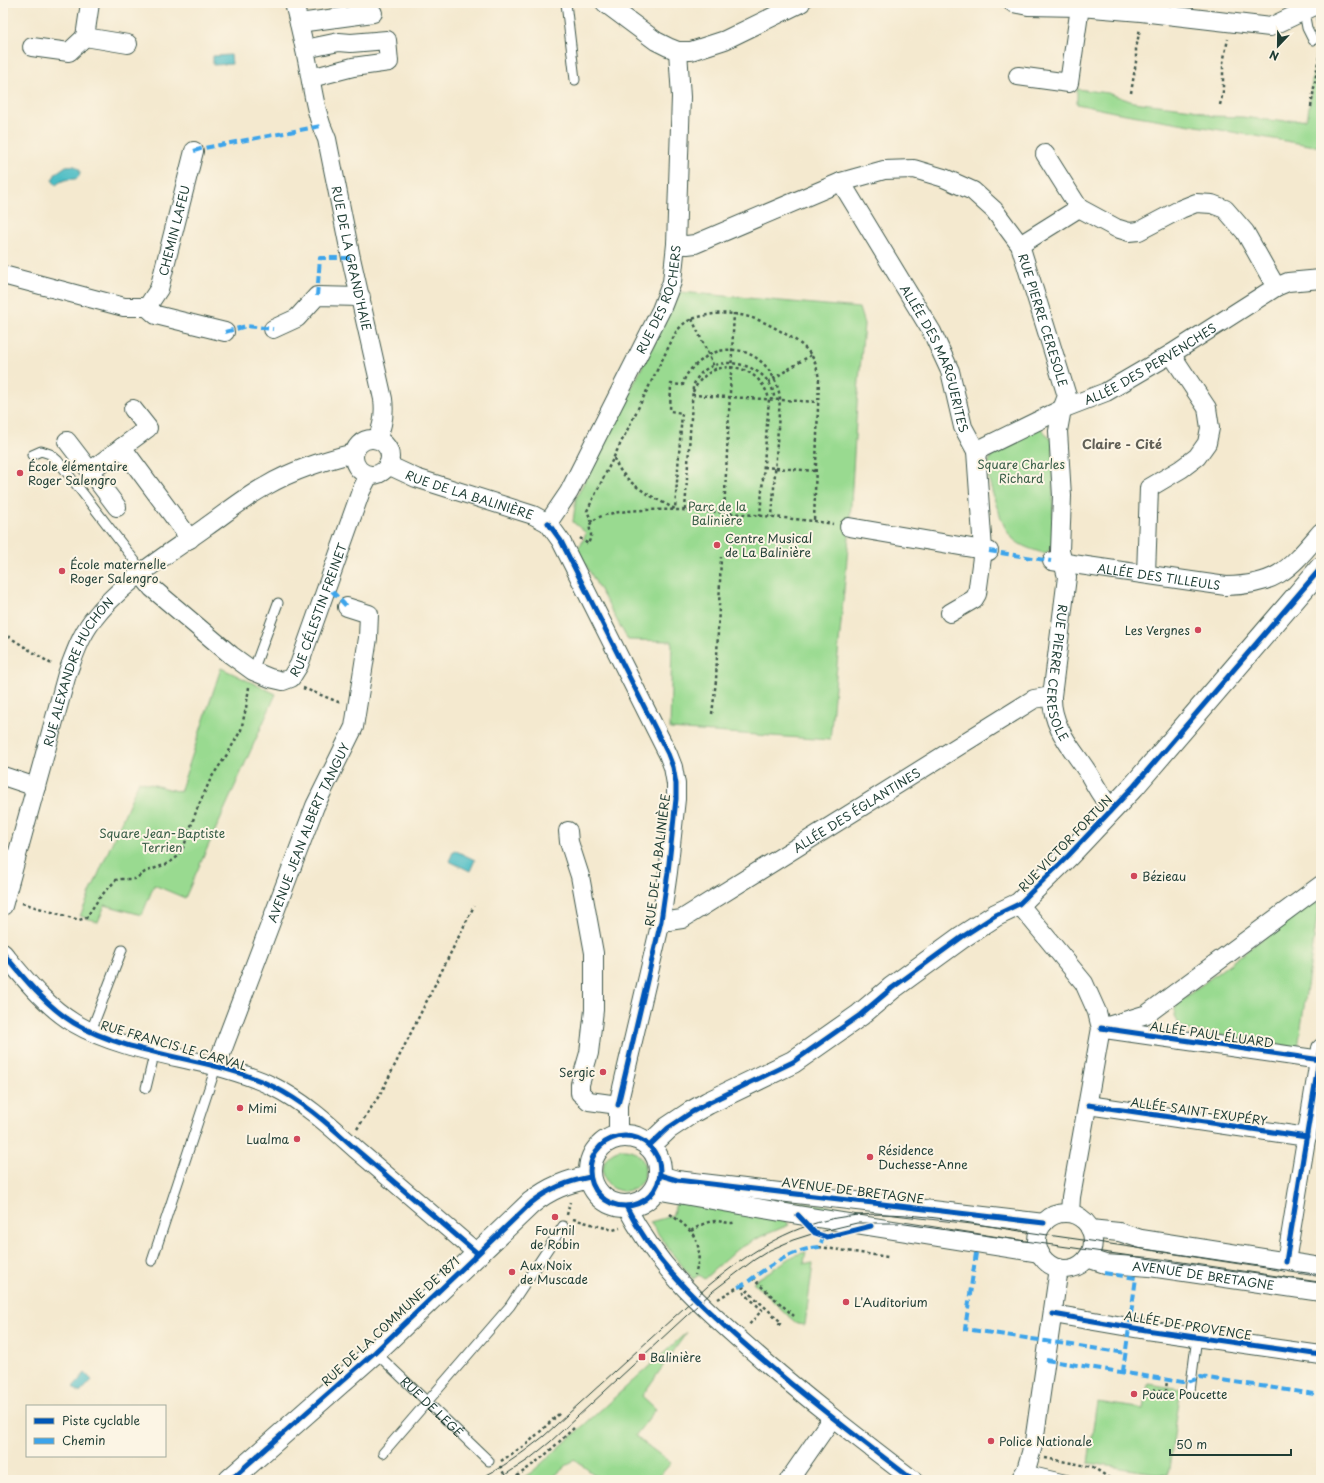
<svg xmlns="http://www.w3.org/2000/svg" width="1324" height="1483" font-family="'Playpen Sans',sans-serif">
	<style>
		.green { fill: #99da90; stroke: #5c8c62 }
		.water { fill: #4ebdc5; stroke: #367d7c }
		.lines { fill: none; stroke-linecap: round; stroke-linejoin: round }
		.lane-casing { stroke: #3f574b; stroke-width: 11 }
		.street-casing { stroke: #3f574b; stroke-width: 20 }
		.secondary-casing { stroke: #3f574b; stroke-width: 24 }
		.path { stroke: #3f574b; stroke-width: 2.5; stroke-dasharray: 3 3; stroke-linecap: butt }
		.lane { stroke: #fff; stroke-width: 9 }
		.street { stroke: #fff; stroke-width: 18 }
		.secondary { stroke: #fff; stroke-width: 22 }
		.tram { stroke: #1f3d34; stroke-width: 1 }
		.quiet { stroke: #3da4eb; stroke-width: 4; stroke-dasharray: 8 4; stroke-linecap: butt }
		.cycleway-casing { stroke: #fcf5e5; stroke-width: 8 }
		.cycleway { stroke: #0057b8; stroke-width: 5 }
		.poi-dot { fill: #d1495b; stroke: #fcf5e5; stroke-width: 1.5 }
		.labels { text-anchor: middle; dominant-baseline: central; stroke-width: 4; stroke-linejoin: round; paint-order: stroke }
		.street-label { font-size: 12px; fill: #1f3d34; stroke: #fcf5e5 }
		.park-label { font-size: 12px; fill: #375c46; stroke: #fcf5e5 }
		.poi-label { font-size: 12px; fill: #1f3d34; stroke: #fcf5e5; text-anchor: start }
		.neighbourhood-label { font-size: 13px; font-weight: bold; fill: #616057; stroke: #fcf5e5 }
	</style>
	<rect width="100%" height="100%" fill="#fcf5e5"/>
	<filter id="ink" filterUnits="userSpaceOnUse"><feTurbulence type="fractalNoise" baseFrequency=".025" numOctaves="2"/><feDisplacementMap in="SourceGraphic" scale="8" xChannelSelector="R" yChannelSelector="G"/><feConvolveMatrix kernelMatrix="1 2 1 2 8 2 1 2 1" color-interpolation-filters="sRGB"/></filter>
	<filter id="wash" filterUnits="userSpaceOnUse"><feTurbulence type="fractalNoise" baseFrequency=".012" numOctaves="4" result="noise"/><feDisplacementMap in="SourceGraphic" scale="16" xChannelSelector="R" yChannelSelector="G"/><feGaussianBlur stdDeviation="0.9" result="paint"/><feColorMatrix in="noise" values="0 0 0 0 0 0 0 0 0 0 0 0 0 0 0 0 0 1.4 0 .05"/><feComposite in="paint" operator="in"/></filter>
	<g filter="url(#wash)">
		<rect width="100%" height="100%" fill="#f4e9cf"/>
		<path class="green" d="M1321,29V147L1114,112L1077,104V89L1108,93L1133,102L1193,109L1212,116L1242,117L1278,121L1306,119L1308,114L1312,80Z
			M680,292L859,308L864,324L857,404L849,537L830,740L670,729L672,641L628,640L577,549L581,545L586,533L573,522L576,498Z
			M1040,427L1053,442V534L1052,546L1046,554C1034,550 1021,547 1012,538C1002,528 991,490 988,475C987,468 989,460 992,454C999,442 1028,433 1040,427Z
			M221,668L276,694L185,898L154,885L142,915L105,905L98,922L80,916L139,781L180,792Z
			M1310,903L1319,904L1298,1048L1188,1030L1179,1025L1174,1017L1175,1009L1179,1002Z
			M603 1170a21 21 0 1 1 42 0a21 21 0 1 1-42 0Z
			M680,1185L869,1211L831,1215Z
			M678,1198L783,1216L789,1225L762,1236L735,1251L704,1279L699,1275L693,1279L670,1251L650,1222L672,1216Z
			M806,1252L804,1263L813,1264L805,1325L797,1324L753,1282L795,1255Z
			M687,1332L642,1396L656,1409L635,1436L671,1463L656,1480H601L574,1459L550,1480H519L532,1472Z
			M1148,1384L1181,1389L1168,1475L1088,1463L1097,1402L1144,1409Z"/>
		<path class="water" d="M231,55L232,64L213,65V56Z
			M66,166C72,165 77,165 80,171C80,182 72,178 65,180C62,181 58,183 56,185L52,180L56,173Z
			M454,850L475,860L470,871L449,861Z
			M85,1373L92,1380L80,1393L73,1387Z"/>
	</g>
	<g filter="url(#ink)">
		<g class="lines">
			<defs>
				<g id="lane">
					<path d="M566,3L575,80"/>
					<path d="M1304,12L1307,28L1313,40"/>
					<path d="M32,455L41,451L50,454L58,461L135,561L140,573"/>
					<path d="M253,671L278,603"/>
					<path d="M91,1031L122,950"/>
					<path d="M146,1088L155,1051"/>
					<path d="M152,1261L216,1067"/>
					<path id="s1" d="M375,1352L489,1461"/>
					<path d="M1190,1391L1197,1337"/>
					<path d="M383,1453L510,1306L563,1226"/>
					<path d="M1026,1470L1068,1480"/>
				</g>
				<g id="street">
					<path d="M90,3L85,37L128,44"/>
					<path id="s2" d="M294,3C300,27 306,51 310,76C314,98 317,118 327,139L351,258L383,399C385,414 383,426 377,439"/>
					<path d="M605,3L656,41L668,47L678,51H691L725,40L801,3"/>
					<path d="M1013,3L1028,6L1080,7L1141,12L1270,27L1321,3"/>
					<path d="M299,23L373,13"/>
					<path d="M32,47L69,52L85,37"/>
					<path d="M305,49L339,42L351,43L387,40L389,62L353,67L311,78"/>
					<path d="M1018,76L1069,83L1080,7"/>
					<path d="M1045,154L1079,208"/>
					<path id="s3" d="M841,182L932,332L950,371L963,427L976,451L983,550L977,594L974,599L950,613"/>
					<path id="s4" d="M676,244L687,245L695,244L841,182L884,170L914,169L944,178L973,191L994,210L1020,245L1067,396L1062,409L1058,431L1062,496L1060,551L1067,577L1052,696C1051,726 1071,747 1087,771C1095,784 1101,798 1113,810"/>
					<path d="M1020,245L1079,208L1116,228L1129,232L1139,231L1181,209L1196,203L1212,204L1225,209L1245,232L1276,287"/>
					<path d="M3,275L124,307H147L156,315L225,332"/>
					<path id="s5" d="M147,307L159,289L194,151"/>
					<path d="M273,329L297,318L317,296L361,297"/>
					<circle cx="372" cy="457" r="18"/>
					<path d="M67,441L90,471L148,428L133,409"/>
					<path d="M122,447L190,539"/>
					<path id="s6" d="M976,451L1062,409L1106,392L1171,354L1276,287L1288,282L1321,279"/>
					<path id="s7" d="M388,465L416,478L533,515L548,523L561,541L668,754L673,767L676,784V799L668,872L661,921L618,1105V1136"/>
					<path d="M90,471L117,507"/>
					<path id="s8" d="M548,523L569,492L661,310L672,282L676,244L681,97L678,51"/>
					<path d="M849,527L989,551"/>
					<path id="s9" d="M1052,561L1226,586C1278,585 1289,569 1321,532"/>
					<path id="s10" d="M140,573L152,588L231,655L253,671L270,678L283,681L291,678L299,665L361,491L369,475"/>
					<path d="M1146,574L1149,488L1181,469L1197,457L1207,443L1210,428L1207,408L1171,354"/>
					<path d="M3,776L36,787"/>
					<path d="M568,831L569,842L580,876L594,953V1010L589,1053L580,1084V1093L589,1101L618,1105"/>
					<path d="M1019,904L1084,983L1097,1012L1101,1028L1071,1197L1070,1213"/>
					<path id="s11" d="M3,906L67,674C74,656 80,637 92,621C122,581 166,556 206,527C225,514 245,497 266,486C293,470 323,461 354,453"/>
					<path id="s12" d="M661,921H669L682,919L1034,699L1052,696"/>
					<path d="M3,953C24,978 46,1006 74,1023C134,1058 212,1056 274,1087C306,1103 332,1128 358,1151C398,1185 437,1219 477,1253"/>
					<path d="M1101,1028L1147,1014L1321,885"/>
					<path d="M1105,1029L1321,1060"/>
					<path id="s13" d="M216,1067L315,806L354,727L368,638L369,614L347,607"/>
					<path d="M1088,1105L1307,1137"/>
					<path d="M660,1175L677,1180L1044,1223"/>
					<path d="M655,1190L798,1215L1040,1253"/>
					<path d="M626,1206C656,1265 699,1304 748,1347C801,1394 857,1437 913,1480"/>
					<circle cx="1065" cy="1241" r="28"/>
					<path d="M1090,1229L1119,1232L1141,1239L1321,1267"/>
					<path id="s14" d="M1087,1258L1105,1264L1150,1267L1321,1292"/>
					<path d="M1286,1262L1321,1048"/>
					<path d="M1053,1314L1146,1330L1321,1355"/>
					<path d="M789,1480L832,1418"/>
					<path d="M1020,1480L1026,1470L1034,1442L1059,1268"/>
				</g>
				<path id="secondary" d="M590 1171a35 35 0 1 1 70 0a35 35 0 1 1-70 0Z
					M649,1146L668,1128L692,1112L708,1103L793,1062L860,1015L892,988L962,937L996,915L1019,904L1068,856L1134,786L1321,568
					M230,1480L375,1352L531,1203C550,1188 566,1182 590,1177"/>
			</defs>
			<use href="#lane" class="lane-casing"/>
			<use href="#street" class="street-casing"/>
			<use href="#secondary" class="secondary-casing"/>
			<path class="path" d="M1131,93L1136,62V49L1140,28
				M1220,105L1223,92V63L1228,39
				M1311,107L1320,50
				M692,319L715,369
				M768,382L811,355
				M693,392C709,355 759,361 769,399L760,516
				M692,395L818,402
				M614,458C623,484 653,497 675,509L682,413L670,411L671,384L683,385C684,376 691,368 698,363C702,360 706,356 711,354C744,339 776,365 780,398L772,517
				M764,467L815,471
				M685,510L693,387C706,345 776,364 774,400
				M724,513L734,313
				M592,522L587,511L677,330C680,328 683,324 686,322C691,319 698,317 703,316C732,309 758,317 782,332C793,338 804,345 811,355C816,362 817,370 819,378L814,521
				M580,538L588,544C589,541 591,538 591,535C591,531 588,527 591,523C612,496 777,518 814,521L833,524
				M3,633L53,665
				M303,688L341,703
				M712,714L716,681L721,557
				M22,903L79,920L86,918L100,897L116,880L120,879H135L145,872L169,863L177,857L184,846L197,809L211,778L228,753L241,730L246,708L249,687
				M357,1129L381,1093L474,906
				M670,1214C695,1232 705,1243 695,1275
				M567,1215L570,1202
				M573,1219L613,1230L620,1228
				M691,1231C699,1226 707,1221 716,1221C724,1221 729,1225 736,1222
				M819,1247L888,1257
				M752,1278L794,1316
				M742,1286L744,1293L762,1310L748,1326
				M742,1286L781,1322L778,1326
				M718,1299L738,1287
				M1151,1393V1389L1166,1391L1167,1379
				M1045,1458L1093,1467L1112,1480
				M501,1461L528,1443L561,1412
				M500,1466L505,1476L511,1480
				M512,1480L544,1456L575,1427"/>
			<use href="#lane" class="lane"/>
			<use href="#street" class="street"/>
			<use href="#secondary" class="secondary"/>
			<path class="tram" d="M477,1480C502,1468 523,1453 544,1436L708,1286C747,1254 786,1228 836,1218C897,1207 960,1222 1020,1231C1121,1245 1221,1261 1321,1275
				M497,1480L528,1460L550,1442L713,1291L754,1260L770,1250L793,1240L815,1233L857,1223H898L1321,1283"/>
			<path class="quiet" d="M1316,20L1321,21
				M194,151L204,148L321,126
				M317,296L320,258H351
				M225,332L246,326L273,329
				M989,551L1051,561
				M332,591L347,607
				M976,1253L965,1329L1126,1353
				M1104,1273L1136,1278L1123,1371
				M738,1287C745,1285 751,1279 757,1275C775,1262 796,1249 819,1247L824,1236
				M1046,1360L1182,1382L1191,1381L1201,1377L1321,1395"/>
			<defs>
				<path id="cycleway" d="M548,523L561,541L668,754L673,767L676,784V799L668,872L661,921L618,1105
					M3,953C24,978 46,1006 74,1023C134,1058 212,1056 274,1087C306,1103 332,1128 358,1151C398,1185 437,1219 477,1253
					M1101,1028L1321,1060
					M1088,1105L1307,1137
					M590 1171a35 35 0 1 1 70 0a35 35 0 1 1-70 0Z
					M649,1146L668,1128L692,1112L708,1103L793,1062L860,1015L892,988L962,937L996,915L1019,904L1068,856L1134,786L1321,568
					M660,1175L677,1180L1044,1223
					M626,1206C656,1265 699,1304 748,1347C801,1394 857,1437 913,1480
					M798,1215L815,1233L827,1237L871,1226
					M1286,1262L1321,1048
					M1053,1314L1146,1330L1321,1355
					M230,1480L375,1352L531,1203C550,1188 566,1182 590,1177"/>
			</defs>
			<use href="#cycleway" class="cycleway-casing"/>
			<use href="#cycleway" class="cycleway"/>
		</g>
	</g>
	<g class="poi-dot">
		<circle cx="20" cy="473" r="4"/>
		<circle cx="717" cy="545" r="4"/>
		<circle cx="62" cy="571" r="4"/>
		<circle cx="1198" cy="630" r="4"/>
		<circle cx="1134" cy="876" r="4"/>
		<circle cx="603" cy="1072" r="4"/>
		<circle cx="240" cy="1108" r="4"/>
		<circle cx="297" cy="1139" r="4"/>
		<circle cx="870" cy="1157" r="4"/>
		<circle cx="555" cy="1217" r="4"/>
		<circle cx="512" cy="1272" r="4"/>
		<circle cx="846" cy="1302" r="4"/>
		<rect x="638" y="1353" width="8" height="8" rx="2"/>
		<circle cx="1134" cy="1394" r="4"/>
		<circle cx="991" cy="1441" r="4"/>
	</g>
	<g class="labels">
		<g class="street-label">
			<text stroke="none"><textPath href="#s5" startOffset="82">CHEMIN LAFEU</textPath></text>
			<text stroke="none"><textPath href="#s2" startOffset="262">RUE DE LA GRAND'HAIE</textPath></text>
			<text stroke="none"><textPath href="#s8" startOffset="251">RUE DES ROCHERS</textPath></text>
			<text stroke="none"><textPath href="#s4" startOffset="466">RUE PIERRE CERESOLE</textPath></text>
			<text stroke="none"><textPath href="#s3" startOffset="201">ALLÉE DES MARGUERITES</textPath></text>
			<text stroke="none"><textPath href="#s6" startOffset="195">ALLÉE DES PERVENCHES</textPath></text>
			<text stroke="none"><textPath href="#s7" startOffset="87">RUE DE LA BALINIÈRE</textPath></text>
			<text stroke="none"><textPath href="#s9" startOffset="108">ALLÉE DES TILLEULS</textPath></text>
			<text stroke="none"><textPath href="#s10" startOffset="264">RUE CÉLESTIN FREINET</textPath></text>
			<text stroke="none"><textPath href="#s4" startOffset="826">RUE PIERRE CERESOLE</textPath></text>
			<text stroke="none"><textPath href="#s11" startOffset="247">RUE ALEXANDRE HUCHON</textPath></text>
			<text stroke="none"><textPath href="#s12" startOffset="227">ALLÉE DES ÉGLANTINES</textPath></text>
			<text stroke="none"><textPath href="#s13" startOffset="252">AVENUE JEAN ALBERT TANGUY</textPath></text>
			<text transform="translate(1065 843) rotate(-46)">RUE VICTOR FORTUN</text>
			<text transform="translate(657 860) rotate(-83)">RUE DE LA BALINIÈRE</text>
			<text transform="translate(1212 1034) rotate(8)">ALLÉE PAUL ÉLUARD</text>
			<text transform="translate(174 1045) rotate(16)">RUE FRANCIS LE CARVAL</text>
			<text transform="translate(1199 1111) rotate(8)">ALLÉE SAINT-EXUPÉRY</text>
			<text transform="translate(853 1190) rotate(7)">AVENUE DE BRETAGNE</text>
			<text stroke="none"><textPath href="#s14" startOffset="118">AVENUE DE BRETAGNE</textPath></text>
			<text transform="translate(390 1321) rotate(-43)">RUE DE LA COMMUNE DE 1871</text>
			<text transform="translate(1188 1325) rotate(9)">ALLÉE DE PROVENCE</text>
			<text stroke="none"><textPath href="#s1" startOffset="79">RUE DE LEGÉ</textPath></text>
		</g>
		<g class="park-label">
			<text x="1021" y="464">Square Charles<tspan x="1021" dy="14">Richard</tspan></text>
			<text x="717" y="506">Parc de la<tspan x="717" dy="14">Balinière</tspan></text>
			<text x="162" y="833">Square Jean-Baptiste<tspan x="162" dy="14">Terrien</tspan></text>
		</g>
		<g class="poi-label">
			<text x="28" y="466">École élémentaire<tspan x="28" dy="14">Roger Salengro</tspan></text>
			<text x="725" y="538">Centre Musical<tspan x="725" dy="14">de La Balinière</tspan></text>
			<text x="70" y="564">École maternelle<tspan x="70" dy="14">Roger Salengro</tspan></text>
			<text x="1190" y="630" text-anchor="end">Les Vergnes</text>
			<text x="1142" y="876">Bézieau</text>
			<text x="595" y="1072" text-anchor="end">Sergic</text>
			<text x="248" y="1108">Mimi</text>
			<text x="289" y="1139" text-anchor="end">Lualma</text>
			<text x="878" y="1150">Résidence<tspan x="878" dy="14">Duchesse-Anne</tspan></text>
			<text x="555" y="1230" text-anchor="middle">Fournil<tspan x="555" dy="14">de Robin</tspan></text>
			<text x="520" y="1265">Aux Noix<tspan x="520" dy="14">de Muscade</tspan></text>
			<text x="854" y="1302">L'Auditorium</text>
			<text x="650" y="1357">Balinière</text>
			<text x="1142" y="1394">Pouce Poucette</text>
			<text x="999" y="1441">Police Nationale</text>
		</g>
		<g class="neighbourhood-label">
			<text x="1122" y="443">Claire - Cité</text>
		</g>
	</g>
	<rect width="1324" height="1483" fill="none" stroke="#fcf5e5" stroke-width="16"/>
	<rect x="26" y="1405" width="140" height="52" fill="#fcf5e5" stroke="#a4ab9e"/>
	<rect x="34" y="1418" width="20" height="6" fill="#0057b8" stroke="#a4ab9e"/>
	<text x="62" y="1425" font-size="12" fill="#1f3d34">Piste cyclable</text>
	<rect x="34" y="1438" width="20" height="6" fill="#3da4eb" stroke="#a4ab9e"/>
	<text x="62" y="1445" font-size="12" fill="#1f3d34">Chemin</text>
	<g transform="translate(1278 46) rotate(202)" stroke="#fcf5e5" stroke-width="3" paint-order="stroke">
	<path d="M0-3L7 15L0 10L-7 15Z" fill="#1f3d34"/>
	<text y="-6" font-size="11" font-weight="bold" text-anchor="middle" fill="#1f3d34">N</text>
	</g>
	<path d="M1170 1449v6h121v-6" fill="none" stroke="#1f3d34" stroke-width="2"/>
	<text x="1176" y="1449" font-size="12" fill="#1f3d34" stroke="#fcf5e5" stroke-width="3" paint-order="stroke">50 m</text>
</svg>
